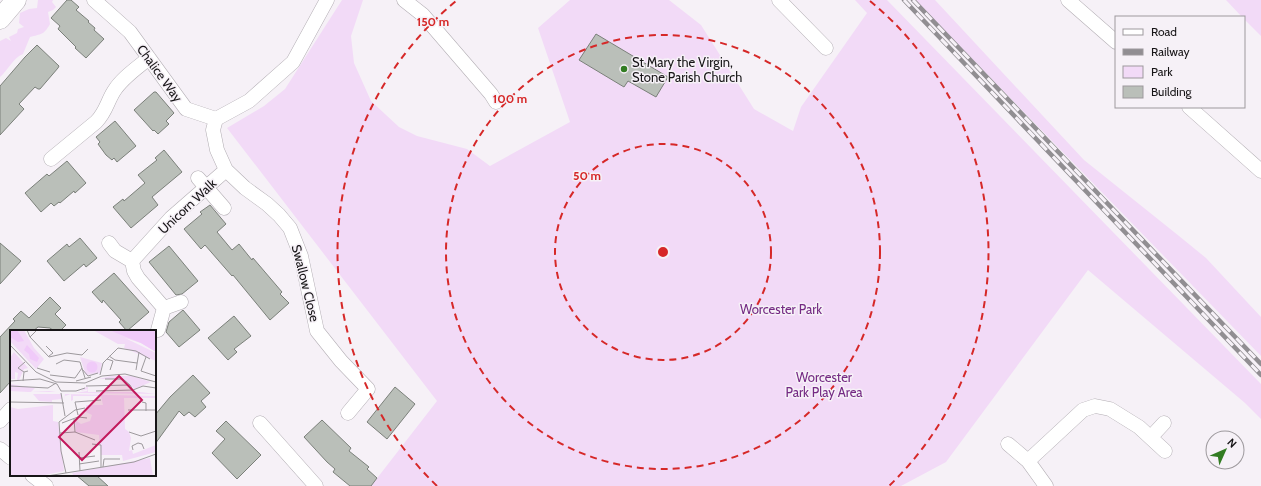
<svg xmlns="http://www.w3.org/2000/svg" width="1261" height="486" font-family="Cabin,sans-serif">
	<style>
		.green { fill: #f2daf7 }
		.building { fill: #babfb9; stroke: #7b807a }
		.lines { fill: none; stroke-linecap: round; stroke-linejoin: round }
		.street-casing { stroke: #b3aeb4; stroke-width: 15 }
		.secondary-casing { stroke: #b3aeb4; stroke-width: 21 }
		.street { stroke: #fff; stroke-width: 14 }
		.secondary { stroke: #fff; stroke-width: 20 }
		.rail-casing { stroke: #918e92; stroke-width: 4.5 }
		.rail { stroke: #f6f1f7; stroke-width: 3; stroke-dasharray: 9; stroke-linecap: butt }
		.ring { fill: none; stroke: #d62828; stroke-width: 2; stroke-dasharray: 7 5 }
		.poi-dot { fill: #327c22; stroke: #f6f1f7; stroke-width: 1.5 }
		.labels { text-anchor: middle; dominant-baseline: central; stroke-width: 3; stroke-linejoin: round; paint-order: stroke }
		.poi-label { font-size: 13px; fill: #171517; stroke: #f6f1f7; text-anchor: start }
		.street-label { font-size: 13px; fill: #171517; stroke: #f6f1f7 }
		.park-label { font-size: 13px; fill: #752a84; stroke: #f6f1f7 }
		.inset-road { fill: none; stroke: #9d999d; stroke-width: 1 }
		.view { fill: #c2185b; fill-opacity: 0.15; stroke: #c2185b; stroke-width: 2 }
		.inset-edge { fill: none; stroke: #171517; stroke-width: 2 }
		.centre { fill: #d62828; stroke: #f6f1f7; stroke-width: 2 }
		.ring-label { font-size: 12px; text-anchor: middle; font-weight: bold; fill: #d62828; stroke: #f6f1f7; stroke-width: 3; stroke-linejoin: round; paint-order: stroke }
	</style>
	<rect width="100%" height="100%" fill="#f6f1f7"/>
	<path class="green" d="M38,0H53L52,2L56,7L53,10L48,12L50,24C44,35 41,34 30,37L23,54C13,58 8,70 0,77V41L6,38L11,41L9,37L17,33L18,29L24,27L19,23L20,13L29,9L37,8Z
		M342,0H363L351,36L354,63L371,101L399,127L417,136L467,149L490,166L570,122L538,28L570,0H669L701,25L754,109L793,131L801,107L867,13L855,0H887L1261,384V419L1245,403L1088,270L946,462L901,486H371L437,401L227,128L264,106L285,89Z
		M915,0H935L1084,160L1179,236L1206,258L1261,317V356Z
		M1226,0H1261V36L1244,19V17H1242Z"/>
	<path class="building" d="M67,0H71L79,7L76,10L89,21L88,22L95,28L94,30L104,39L86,58L75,48L76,47L58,29L60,26L51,18Z
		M596,34L668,77L656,97L628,81L624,87L579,60Z
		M37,45L59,66L58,68L40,89H38L35,87L19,104L24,109L0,135V86L25,57Z
		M154,92H156L174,113L166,121L169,124L158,134L154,130L153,131L134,110Z
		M115,121L136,146L117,162L114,158L112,160L106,155L98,144L100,142L96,137Z
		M164,150L182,172L152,197L158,205L131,228L113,207L123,199L124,201L145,183L138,175L157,160L155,158Z
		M67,161L86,183L75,193L74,191L60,203L59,202L54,206L51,203L41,212L25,193L47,174L49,176Z
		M210,205L226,224L217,232L232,250L239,244L252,260L253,258L282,292L280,294L289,303L270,320L233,275L232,276L205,245L201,249L184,229L202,214L200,212Z
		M80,238L97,258L86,267L84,264L64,281L47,261L67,244L69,247Z
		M0,243L21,261L0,284Z
		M169,246L198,281L182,294L176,295L149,262Z
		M114,273L149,312L127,331L119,322L121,320L103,300L102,303L92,292Z
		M50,297L61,308L55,314L66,325L60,331H54L50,328L38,327L33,331H11V381L0,393V337L15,321L13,319L21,311L29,318Z
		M183,310L200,330L179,347L166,332L169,322Z
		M234,316L251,336L234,349L237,352L228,360L208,338Z
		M193,375L210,393L201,401L206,407L195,417L189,412L184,416L179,411L155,444V415L170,397Z
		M395,387L415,404L387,439L367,422Z
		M322,420L351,448L349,451L369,467L367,469L377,478L371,486H350L333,472L335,469L327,462L304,437Z
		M226,421L261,455L237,479L212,453L225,439L216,431Z
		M76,475H96L108,486H89Z"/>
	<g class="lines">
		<defs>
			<path id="street" d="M94,0L130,32L186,109L216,119L249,101L293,62L327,0
				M404,0L423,15L491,94L496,102
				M779,0L826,48
				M1068,0L1116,42
				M1189,107L1261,171
				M216,119L213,130L217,150L226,170L245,188L267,204L279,215L290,228L301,256L317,331L341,361L368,389L348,413
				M51,159L96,122C106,112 107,102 114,91C122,78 137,68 149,58
				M198,178L224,208
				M109,243L115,251L132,261
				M132,261L171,218L226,170
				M132,261L134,271L138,278L164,308L181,302
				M158,330L164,308
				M0,421L11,409
				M260,423L316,486
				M1151,437L1164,423
				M1008,444L1028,461L1046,486
				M0,449L11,458
				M1028,461L1083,410L1095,406L1110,409L1139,427L1165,451
				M32,475L46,486"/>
			<path id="secondary" d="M0,19L16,0"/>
		</defs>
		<use href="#street" class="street-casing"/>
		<use href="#secondary" class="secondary-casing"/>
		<use href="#street" class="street"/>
		<use href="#secondary" class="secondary"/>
		<defs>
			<path id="rail" d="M904,0L1261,375
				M913,0L1261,364"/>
		</defs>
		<use href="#rail" class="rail-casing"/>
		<use href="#rail" class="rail"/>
	</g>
	<g class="ring">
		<circle cx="663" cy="252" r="108"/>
		<circle cx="663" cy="252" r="217"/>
		<path d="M437 486A325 325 0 0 1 456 1M870 1A325 325 0 0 1 889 486"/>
	</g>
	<circle class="poi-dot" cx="624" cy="69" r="4"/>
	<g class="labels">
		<g class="poi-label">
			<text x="632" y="62">St Mary the Virgin,<tspan x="632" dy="15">Stone Parish Church</tspan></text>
		</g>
		<g class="street-label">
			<text transform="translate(160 73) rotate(54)">Chalice Way</text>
			<text transform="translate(187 206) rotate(-43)">Unicorn Walk</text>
			<text transform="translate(306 283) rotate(76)">Swallow Close</text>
		</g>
		<g class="park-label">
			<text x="781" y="309">Worcester Park</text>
			<text x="824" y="377">Worcester<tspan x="824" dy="15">Park Play Area</tspan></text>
		</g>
	</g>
	<g transform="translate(10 330)">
		<rect width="146" height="146" fill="#f6f1f7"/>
		<path d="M0,0H14L24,18L34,29L26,39L0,11ZM83,0H124L146,22L131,13L115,8L146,23V31L114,18L115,14H108ZM4,22L18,38L14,39L9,50H7L8,43L5,42V49H1L0,28ZM70,27L92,33L90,43L76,45ZM101,46H122L141,52L124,59L114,49H89ZM0,54L25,58L21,62L39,61L46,62H18L0,61ZM76,57H78V62H130L146,64L65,63L77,61L78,59L71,61ZM23,64H51L52,69L42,70V72L29,71ZM55,64L146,66V68H114L115,99L119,102L121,108L119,121L122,120L123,124L146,115V122L113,131L112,125H91L89,105L66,102L65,90L71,94L80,91L82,85L76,82V75H93L91,66H63V70L61,71V64L55,66L54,71ZM43,75V91L48,92L54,141L30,146H0V77L8,79ZM140,128L143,146H64L62,143Z" fill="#f2daf7"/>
		<path d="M0,0H7L14,11L8,12L0,7ZM99,0H146V22L131,13ZM17,15L29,28L27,32L20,29L19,24L14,20ZM76.5 37a5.5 5.5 0 1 1 11 0a5.5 5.5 0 1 1-11 0Z" fill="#f0caf9"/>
		<path class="inset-road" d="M17,0L20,7L27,0M20,7L39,27L57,23L72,25L78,19M0,15L26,42L46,52L75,53L92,46L115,44L146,52M36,16L43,23L39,26M99,26L105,30L127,33M136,27L131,41L146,46M97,29L103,31L100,40M46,34L54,30L70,32L75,48M27,38L40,42M72,39L78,46L88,43M126,40L129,22M14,42L8,38L15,32M40,45L65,48L72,38M90,45L93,33L108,18L126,21L140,29M95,49H113L120,55M0,51L30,49L47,54L51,61H66L75,58M13,51L14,42L18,41M66,51L81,47M0,56L38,58L46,53M76,56L120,55L123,60L133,56L146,58M86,61L123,60M51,63L55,86M0,72L54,73M132,72L136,73V81M118,80H146M68,85L65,72L91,70M52,93L68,87L77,88M65,102L85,110M119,102L131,106L146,101M50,103L65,102L64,89M82,114L91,115V137M123,120L122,116L128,113L132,114L134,119M69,122L70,141M69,128L85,126M69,134L89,131M93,137L94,129H110M56,143L51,121L49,92L65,80L75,78M37,146L124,132L146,124"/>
		<path class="view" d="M109,46L132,70L72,130L49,107Z"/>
		<rect width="146" height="146" class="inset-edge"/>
	</g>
	<circle cx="663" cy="252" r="6" class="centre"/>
	<g class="ring-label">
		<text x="433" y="26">150 m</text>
		<text x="510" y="103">100 m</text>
		<text x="587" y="180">50 m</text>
	</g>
	<rect x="1115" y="16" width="130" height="92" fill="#f6f1f7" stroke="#9d999d"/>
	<rect x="1123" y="29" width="20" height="6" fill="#ffffff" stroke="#9d999d"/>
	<text x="1151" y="36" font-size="12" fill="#171517">Road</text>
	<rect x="1123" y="49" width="20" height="6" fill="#918e92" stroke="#9d999d"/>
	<text x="1151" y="56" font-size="12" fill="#171517">Railway</text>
	<rect x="1123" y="66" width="20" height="12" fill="#f2daf7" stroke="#9d999d"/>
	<text x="1151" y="76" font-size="12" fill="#171517">Park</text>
	<rect x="1123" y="86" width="20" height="12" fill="#babfb9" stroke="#9d999d"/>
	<text x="1151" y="96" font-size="12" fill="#171517">Building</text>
	<g transform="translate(1225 450) rotate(45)"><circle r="19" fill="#f6f1f7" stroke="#9d999d"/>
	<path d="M0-3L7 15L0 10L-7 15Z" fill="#327c22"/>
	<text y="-6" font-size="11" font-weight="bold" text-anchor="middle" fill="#171517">N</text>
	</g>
</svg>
